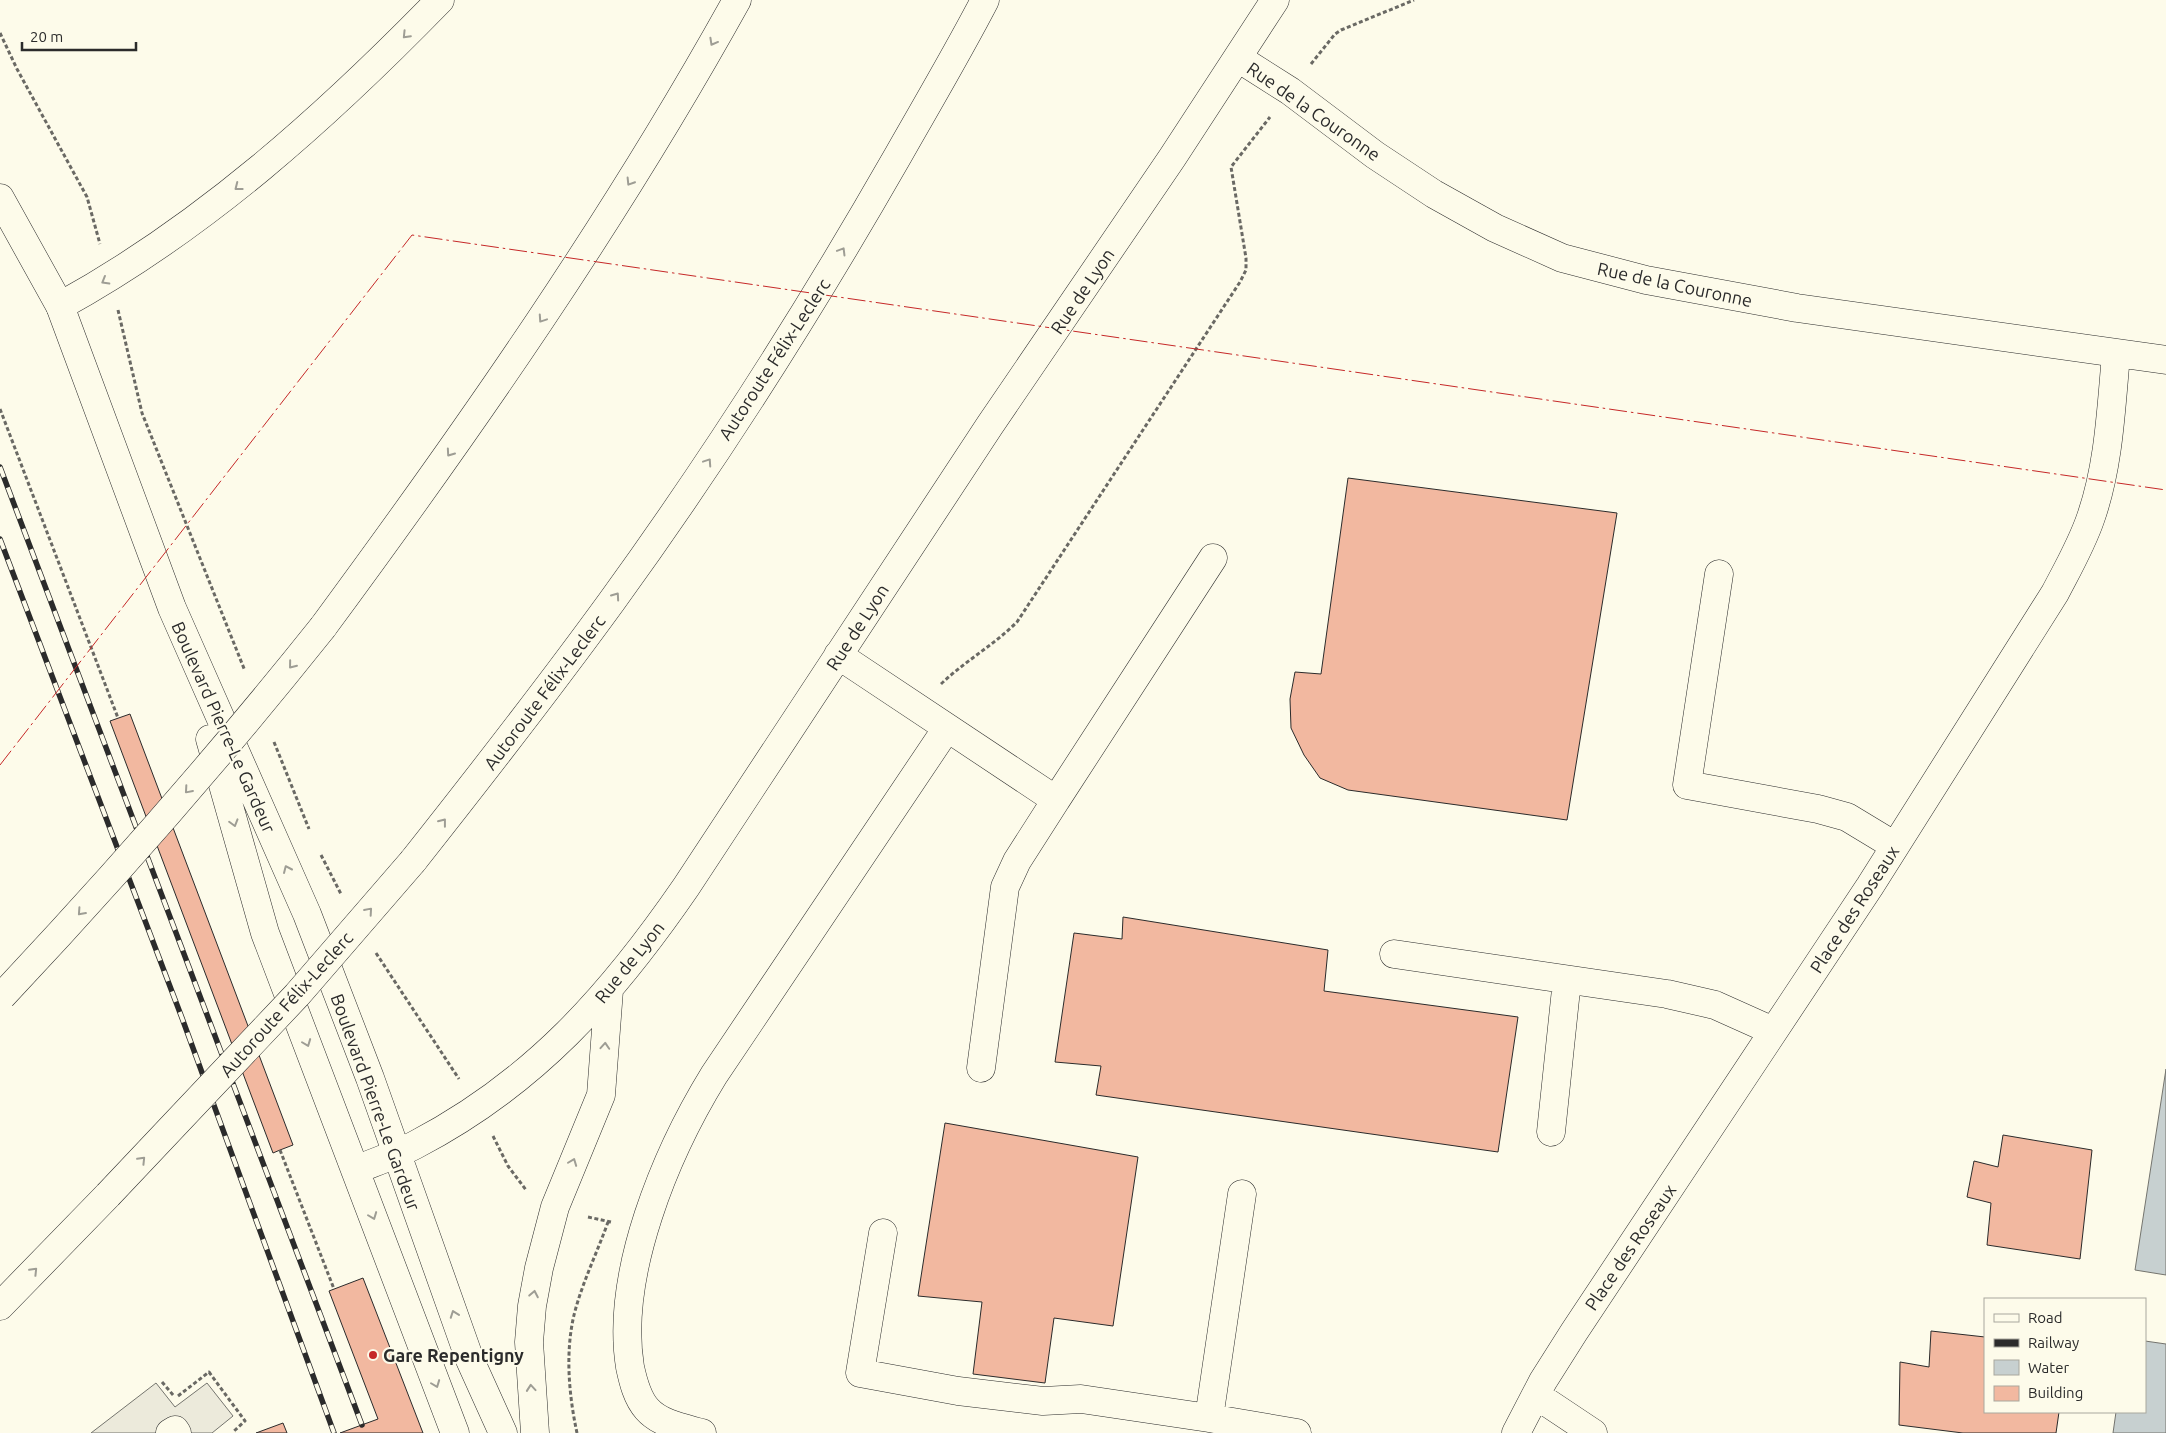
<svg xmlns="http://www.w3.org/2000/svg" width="2166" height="1433" font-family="Ubuntu,sans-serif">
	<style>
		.parking { fill: #eceadb; stroke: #74746e }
		.water { fill: #c7d0d0; stroke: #74746e }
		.building { fill: #f2b8a0; stroke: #2b2b2b }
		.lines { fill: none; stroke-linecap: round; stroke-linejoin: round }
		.minor-casing { stroke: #2b2b2b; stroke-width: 29 }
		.highway-casing { stroke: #2b2b2b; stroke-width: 29 }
		.path { stroke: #6a6964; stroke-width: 3; stroke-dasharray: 4 2.5; stroke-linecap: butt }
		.minor { stroke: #fdfbea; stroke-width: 28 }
		.highway { stroke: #fdfbea; stroke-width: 28 }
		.rail-casing { stroke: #2b2b2b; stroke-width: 5.5 }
		.rail { stroke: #fdfbea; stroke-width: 4; stroke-dasharray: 11; stroke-linecap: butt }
		.highway-bridge-casing { stroke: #2b2b2b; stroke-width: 29; stroke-linecap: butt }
		.highway-bridge { stroke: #fdfbea; stroke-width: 28 }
		.power { stroke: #c62828; stroke-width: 1; stroke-dasharray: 18 4 2.5 4; stroke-linecap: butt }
		.oneway { stroke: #9e9d94 }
		.poi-dot { fill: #c62828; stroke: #fdfbea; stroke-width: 2 }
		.labels { text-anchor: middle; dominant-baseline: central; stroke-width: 4; stroke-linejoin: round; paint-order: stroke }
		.street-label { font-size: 18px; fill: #2b2b2b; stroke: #fdfbea }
		.poi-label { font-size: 18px; font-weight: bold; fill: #2b2b2b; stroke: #fdfbea; text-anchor: start }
	</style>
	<rect width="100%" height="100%" fill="#fdfbea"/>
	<path class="parking" d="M156,1383L175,1407L207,1383L233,1416L212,1433H91Z"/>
	<path class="water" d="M2166,1069V1275L2135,1270Z
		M2145,1341L2166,1344V1433H2113L2116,1412H2145Z"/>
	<path class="building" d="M1348,478L1617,513L1567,820L1348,790L1320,778L1304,755L1291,728L1290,699L1295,672L1321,674Z
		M130,714L293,1145L280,1150L273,1153L110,721Z
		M1123,917L1328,950L1324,991L1518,1017L1498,1152L1096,1095L1101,1066L1055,1062L1074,933L1122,939Z
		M945,1123L1138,1157L1113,1326L1054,1318L1045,1383L973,1374L982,1302L918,1296Z
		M2003,1135L2092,1150L2080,1259L1987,1245L1991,1203L1967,1197L1974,1161L1998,1167Z
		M363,1278L423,1433H340L378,1419L329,1291Z
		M1931,1331L1985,1337V1412H2059L2056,1433H1963L1899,1425L1900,1362L1929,1367Z
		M283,1423L287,1433H256Z"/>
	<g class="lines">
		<defs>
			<path id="minor" d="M1238,58L1290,91L1375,155L1434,194L1495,228L1562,258L1646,280L1797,308L2166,360
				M0,198L60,306L172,608L307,914L370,1078L470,1360L503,1433
				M1719,574L1687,785L1818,809L1847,817L1895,846
				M838,655L1056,800L1213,558
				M210,739L265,933L455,1433
				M1394,954L1667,994L1715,1005L1773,1031
				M981,1068L1005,887L1017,861L1056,800
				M1551,1132L1567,980
				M355,1170C375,1162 396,1155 415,1145C534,1083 611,996 686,887L990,425L1172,158L1275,0
				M1242,1194L1209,1418L1297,1433
				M883,1233L860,1373L958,1391L1043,1401L1081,1399L1209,1418
				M1536,1395L1593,1433
				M170,1433L175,1430L177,1433
				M535,1433L529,1342L532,1306L539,1268L555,1207L601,1095L609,990
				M702,1433C684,1428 660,1424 647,1409C637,1398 633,1381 630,1367C615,1274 666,1153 714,1075L947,728
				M1516,1433L1543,1381L1574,1332L1870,886L2055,593C2068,568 2082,544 2091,517C2109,465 2111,409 2116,355"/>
			<path id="highway" d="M60,306C204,227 326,117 440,0
				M323,627C472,425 615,220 737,0
				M413,861C481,775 548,689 612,601C715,459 809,311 896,159C926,106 957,54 985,0
				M0,1306L108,1195"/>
		</defs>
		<use href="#minor" class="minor-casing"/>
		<use href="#highway" class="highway-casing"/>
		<path class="path" d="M0,33L17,69L87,197L100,244
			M1311,64L1335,34L1341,30L1414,0
			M118,310L142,413L245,671
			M0,409L118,718
			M941,684C965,661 994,645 1017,622L1240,282L1246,270V258L1231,167L1270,117
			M274,742L309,829
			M321,855L341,894
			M376,953L459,1079
			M493,1136L508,1166L526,1190
			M280,1150L334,1289
			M588,1217L611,1222
			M162,1382L174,1396
			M178,1396L209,1372L245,1421L234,1431L235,1433
			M577,1433C569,1396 565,1353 574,1315C582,1283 597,1253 608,1222"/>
		<use href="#minor" class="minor"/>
		<use href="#highway" class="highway"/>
		<defs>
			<path id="rail" d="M0,467L362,1425
				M0,539L182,1018L334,1433"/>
		</defs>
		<use href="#rail" class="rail-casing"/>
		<use href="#rail" class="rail"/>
		<defs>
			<path id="highway-bridge" d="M2,996C114,877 221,755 323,627
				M108,1195L297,995L413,861"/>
		</defs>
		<use href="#highway-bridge" class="highway-bridge-casing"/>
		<use href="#highway-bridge" class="highway-bridge"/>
		<path class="power" d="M0,765L412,235L2166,490"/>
	</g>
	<defs><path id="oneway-chevron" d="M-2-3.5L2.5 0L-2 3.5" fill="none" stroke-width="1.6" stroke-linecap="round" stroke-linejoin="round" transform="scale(1.25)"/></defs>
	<g class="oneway">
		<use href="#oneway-chevron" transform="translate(406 35) rotate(134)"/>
		<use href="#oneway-chevron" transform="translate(713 42) rotate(119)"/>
		<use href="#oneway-chevron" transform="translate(630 182) rotate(122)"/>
		<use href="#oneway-chevron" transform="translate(238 187) rotate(142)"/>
		<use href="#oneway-chevron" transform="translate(842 251) rotate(-59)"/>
		<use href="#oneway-chevron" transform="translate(105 281) rotate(150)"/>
		<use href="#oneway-chevron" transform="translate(542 319) rotate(124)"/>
		<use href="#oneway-chevron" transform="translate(450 453) rotate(125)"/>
		<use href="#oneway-chevron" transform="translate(708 462) rotate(-56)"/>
		<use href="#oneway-chevron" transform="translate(616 596) rotate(-55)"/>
		<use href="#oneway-chevron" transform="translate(292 665) rotate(129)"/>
		<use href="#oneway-chevron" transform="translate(188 790) rotate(131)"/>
		<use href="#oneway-chevron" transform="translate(443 822) rotate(-52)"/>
		<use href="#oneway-chevron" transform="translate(234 823) rotate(74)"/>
		<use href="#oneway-chevron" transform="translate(287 869) rotate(-114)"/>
		<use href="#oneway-chevron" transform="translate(369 911) rotate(-49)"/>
		<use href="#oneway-chevron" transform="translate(81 912) rotate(132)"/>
		<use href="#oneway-chevron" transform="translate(307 1043) rotate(69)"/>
		<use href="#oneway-chevron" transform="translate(605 1046) rotate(-86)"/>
		<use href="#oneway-chevron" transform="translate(142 1160) rotate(-46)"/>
		<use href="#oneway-chevron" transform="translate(573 1162) rotate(-69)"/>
		<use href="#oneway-chevron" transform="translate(373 1216) rotate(69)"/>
		<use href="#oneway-chevron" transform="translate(34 1271) rotate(-46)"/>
		<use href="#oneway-chevron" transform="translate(534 1294) rotate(-79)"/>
		<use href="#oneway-chevron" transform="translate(454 1314) rotate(-110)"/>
		<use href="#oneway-chevron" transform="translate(436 1384) rotate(69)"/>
		<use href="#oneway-chevron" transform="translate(531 1388) rotate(-95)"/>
	</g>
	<circle class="poi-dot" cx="373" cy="1355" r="5"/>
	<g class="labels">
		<g class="street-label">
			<text transform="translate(1314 111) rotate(35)">Rue de la Couronne</text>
			<text transform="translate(1675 284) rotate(12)">Rue de la Couronne</text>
			<text transform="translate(1082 291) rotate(-56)">Rue de Lyon</text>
			<text transform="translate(774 359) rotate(-57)">Autoroute Félix-Leclerc</text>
			<text transform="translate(857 627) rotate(-57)">Rue de Lyon</text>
			<text transform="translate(544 692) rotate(-53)">Autoroute Félix-Leclerc</text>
			<text transform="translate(224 727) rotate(66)">Boulevard Pierre-Le Gardeur</text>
			<text transform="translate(1854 909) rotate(-57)">Place des Roseaux</text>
			<text transform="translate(629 962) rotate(-51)">Rue de Lyon</text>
			<text transform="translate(286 1004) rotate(-48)">Autoroute Félix-Leclerc</text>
			<text transform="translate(376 1102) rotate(70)">Boulevard Pierre-Le Gardeur</text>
			<text transform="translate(1630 1247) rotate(-56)">Place des Roseaux</text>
		</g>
		<g class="poi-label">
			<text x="383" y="1355">Gare Repentigny</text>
		</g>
	</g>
	<rect x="1984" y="1298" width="162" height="115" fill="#fdfbea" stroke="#a9a89e"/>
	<rect x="1994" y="1314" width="25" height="8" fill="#fdfbea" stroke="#a9a89e"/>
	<text x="2028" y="1323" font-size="15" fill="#2b2b2b">Road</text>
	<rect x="1994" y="1339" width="25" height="8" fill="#2b2b2b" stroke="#a9a89e"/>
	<text x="2028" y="1348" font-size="15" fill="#2b2b2b">Railway</text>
	<rect x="1994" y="1360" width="25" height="15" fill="#c7d0d0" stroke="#a9a89e"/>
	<text x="2028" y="1373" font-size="15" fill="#2b2b2b">Water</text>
	<rect x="1994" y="1386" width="25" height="15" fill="#f2b8a0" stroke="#a9a89e"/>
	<text x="2028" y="1398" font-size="15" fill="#2b2b2b">Building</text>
	<path d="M22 42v8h114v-8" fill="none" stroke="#2b2b2b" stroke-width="2.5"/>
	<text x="30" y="42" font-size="15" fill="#2b2b2b" stroke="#fdfbea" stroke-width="4" paint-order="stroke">20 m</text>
</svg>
